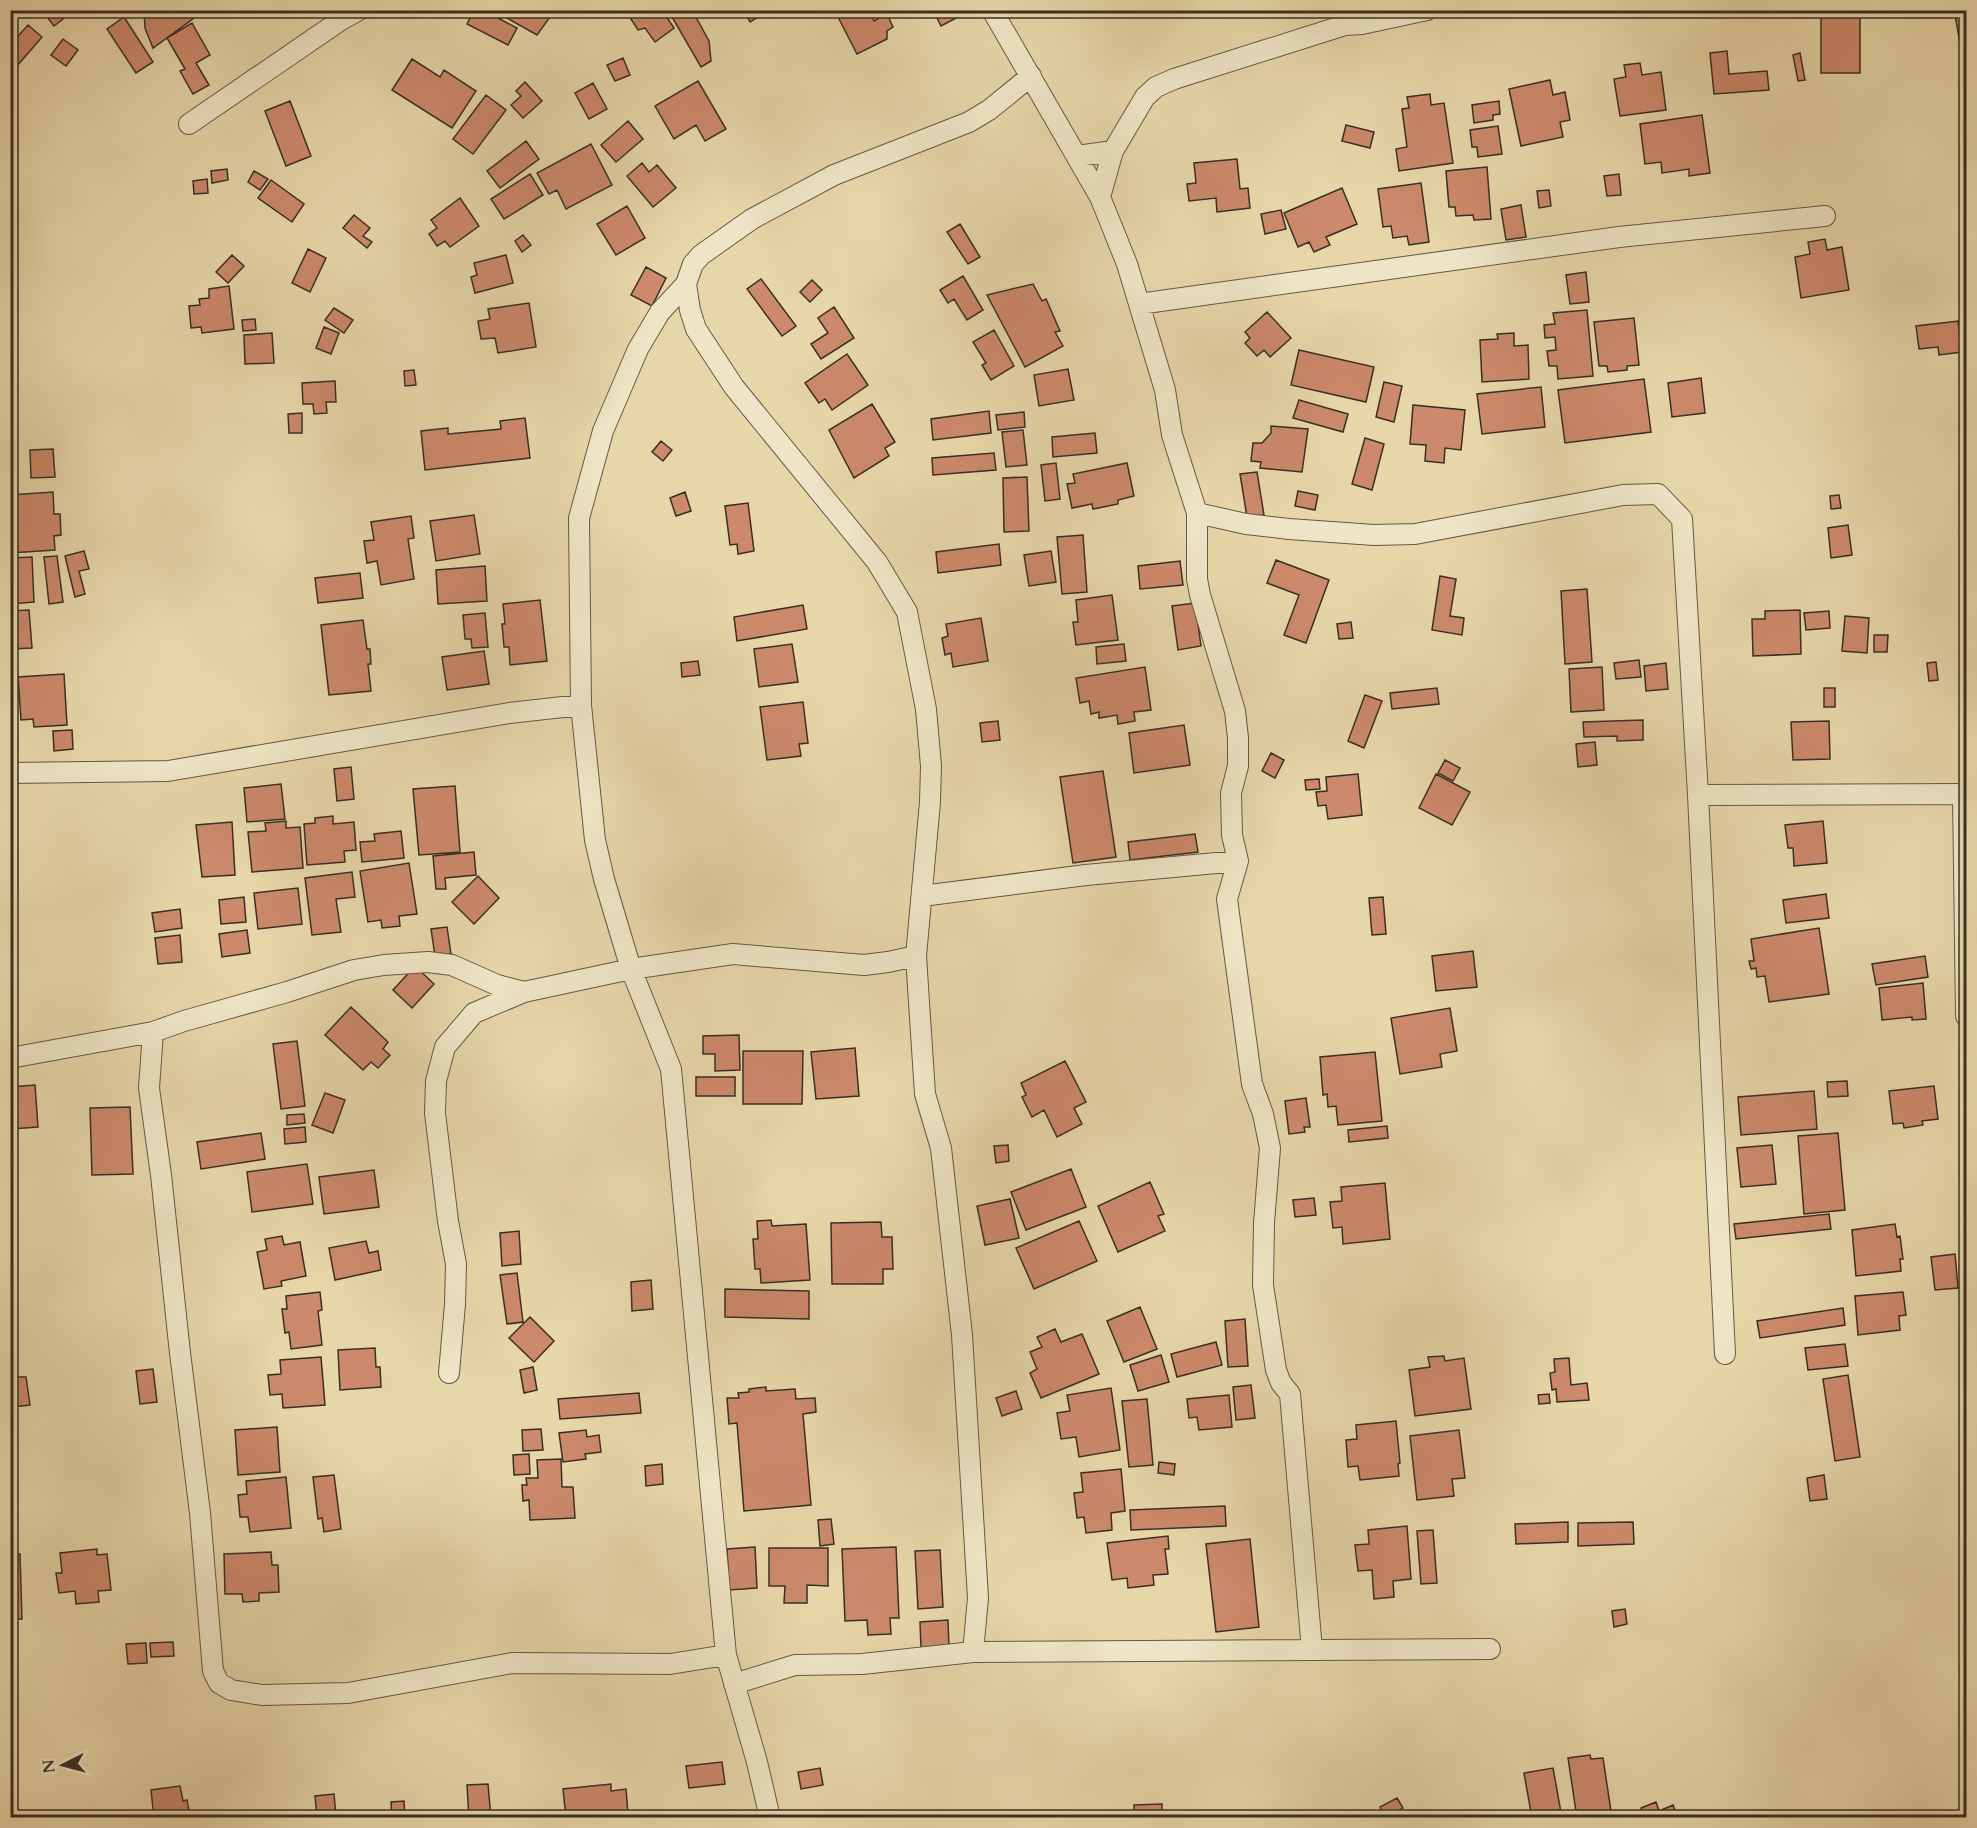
<svg xmlns="http://www.w3.org/2000/svg" width="1977" height="1828" font-family="Cardo,serif">
	<style>
		.building { fill: #cc896b; stroke: #392f25; stroke-width: 1.5 }
		.lines { fill: none; stroke-linecap: round; stroke-linejoin: round }
		.street-casing { stroke: #645946; stroke-width: 22 }
		.street { stroke: #efe4c6; stroke-width: 20 }
	</style>
	<rect width="100%" height="100%" fill="#e7d6a8"/>
	<filter id="stains"><feTurbulence type="fractalNoise" baseFrequency=".00333" numOctaves="4"/><feColorMatrix values="0 0 0 0 .2 0 0 0 0 .09 0 0 0 0 .02 0 0 0 .5 -.17"/></filter>
	<radialGradient id="worn" r=".72"><stop offset=".6" stop-color="#630" stop-opacity="0"/><stop offset="1" stop-color="#630" stop-opacity=".3"/></radialGradient>
	<path class="building" d="M46,10H65L68,15L54,26L44,13Z
		M144,10H189L194,18L153,48L145,28Z
		M474,10H483L517,28L508,45L467,24Z
		M493,10H540L550,17L537,35Z
		M662,10L674,28L655,42L645,28L638,30L629,16L637,10Z
		M668,10H692L709,41L711,61L701,67Z
		M743,10H770L750,22Z
		M841,10H869L874,21L887,14L893,27L887,31V39L857,54L836,13Z
		M933,10H962L964,14L941,26Z
		M1821,12H1860V73H1821Z
		M1966,12V53L1962,54L1955,15Z
		M124,17L153,62L136,73L107,29Z
		M192,23L210,55L196,63L209,85L193,94L180,71L185,69L167,38Z
		M28,25L42,37L17,66L10,61V45Z
		M63,39L78,50L66,66L51,55Z
		M1727,51L1729,74L1767,71L1769,90L1714,94L1710,53Z
		M1800,53L1805,80L1798,81L1793,55Z
		M623,58L630,75L615,81L607,65Z
		M412,59L440,77L444,70L476,91L452,128L392,90Z
		M1640,63L1642,75L1661,72L1666,110L1620,116L1614,79L1626,77L1624,65Z
		M1550,80L1553,95L1565,92L1570,120L1560,122L1563,137L1521,146L1509,89Z
		M698,81L726,129L705,141L696,125L674,139L655,106Z
		M525,82L542,101L523,118L511,105L521,96L516,91Z
		M593,83L607,109L589,119L575,93Z
		M1430,94L1431,105L1444,103L1453,163L1399,171L1396,149L1407,147L1402,109L1409,108L1407,97Z
		M486,95L506,110L473,154L453,139Z
		M290,101L311,156L286,166L265,111Z
		M1499,101L1500,114L1493,115V120L1474,123L1472,105Z
		M1702,115L1710,173L1689,176V169L1662,173L1661,162L1645,164L1640,124Z
		M628,121L643,139L616,162L601,145Z
		M1346,125L1374,132L1370,148L1342,141Z
		M1498,126L1502,154L1478,157L1477,147H1472L1470,130Z
		M526,141L539,159L500,188L487,171Z
		M591,144L612,185L566,209L557,190L549,194L537,173Z
		M1237,159L1240,189L1248,188L1250,208L1217,212L1216,198L1189,201L1187,184L1196,183L1194,163Z
		M642,163L649,172L657,165L676,188L653,207L627,176Z
		M1487,167L1491,219L1474,220L1473,215L1456,216L1455,207H1449L1446,171Z
		M227,169L228,180L212,183L211,171Z
		M254,171L268,179L260,190L248,182Z
		M530,174L543,195L504,219L491,199Z
		M1619,174L1621,195L1607,196L1604,176Z
		M207,179L208,193L194,194L193,181Z
		M271,180L304,204L292,222L258,198Z
		M1421,183L1429,242L1409,245L1407,236L1393,238L1391,226L1383,227L1378,189Z
		M1342,188L1357,224L1326,237L1330,245L1314,252L1309,242L1298,247L1284,213Z
		M1549,190L1551,206L1539,208L1537,191Z
		M460,198L479,226L450,247L445,241L437,246L429,234L437,228L431,220Z
		M1521,205L1526,237L1506,240L1501,209Z
		M627,206L645,238L616,255L597,224Z
		M1281,210L1286,229L1265,234L1261,214Z
		M354,215L370,228L363,236L372,242L367,248L343,228Z
		M960,224L980,257L968,264L947,232Z
		M523,235L531,245L522,252L515,241Z
		M1825,239L1827,250L1842,247L1849,290L1801,298L1795,257L1810,254L1808,242Z
		M308,249L326,258L310,292L292,283Z
		M232,255L244,266L228,283L216,272Z
		M506,255L513,283L475,293L471,277L477,275L474,263Z
		M646,267L666,278L652,306L631,295Z
		M1586,272L1589,302L1570,304L1566,275Z
		M963,276L983,310L967,320L954,299L948,303L940,290Z
		M761,279L796,326L782,336L747,289Z
		M812,280L822,290L810,302L800,292Z
		M1033,284L1042,301L1046,299L1060,331L1055,332L1063,346L1025,367L987,295Z
		M229,286L234,329L202,333L201,327L191,328L189,306L200,305L199,299L209,298V289Z
		M529,303L536,347L498,353L495,338L481,339L478,321L490,319L488,309Z
		M834,307L854,338L821,359L811,344L828,333L818,318Z
		M334,308L353,320L344,333L325,320Z
		M1587,310L1593,376L1558,379L1557,366H1549L1547,351L1556,350L1555,337L1545,338L1544,325L1555,324L1553,313Z
		M1267,312L1291,338L1270,357L1264,350L1257,356L1245,343L1250,338L1245,332Z
		M1634,318L1639,365L1627,366V370L1608,372L1607,366H1599L1594,322Z
		M255,319L256,330L243,331L242,320Z
		M1958,321L1962,352L1939,355L1938,347L1919,349L1916,326Z
		M324,327L339,333L331,354L316,348Z
		M994,330L1014,366L991,380L982,365L986,363L973,342Z
		M272,333L274,363L245,364L244,335Z
		M1514,333V346L1528,345L1529,379L1482,382L1480,340L1498,339L1497,334Z
		M1299,350L1374,367L1366,402L1291,385Z
		M847,354L868,385L832,410L825,399L819,403L805,383Z
		M1068,369L1074,400L1039,406L1034,375Z
		M414,370L416,385L405,386L404,371Z
		M1701,378L1705,413L1672,417L1668,383Z
		M1644,379L1651,432L1565,443L1558,390Z
		M335,381L336,402H326L327,413L314,414L313,404H303L302,383Z
		M1384,382L1402,386L1394,422L1376,417Z
		M1541,387L1545,427L1482,434L1477,394Z
		M1299,400L1348,414L1343,432L1293,418Z
		M872,404L895,442L885,448L889,456L854,478L829,430Z
		M1413,405L1465,410L1461,450L1445,448L1444,463L1425,461L1426,445L1410,444Z
		M989,411L991,433L933,440L931,419Z
		M1024,412L1025,427L998,430L996,415Z
		M302,413V433H289L288,414Z
		M525,418L530,458L425,470L421,431L448,428V434L501,429L500,421Z
		M1271,426L1308,429L1302,472L1260,468L1261,462L1251,461L1253,443H1262L1271,433Z
		M1023,430L1027,465L1006,467L1002,432Z
		M1095,433L1097,453L1053,457L1052,437Z
		M1365,438L1384,444L1372,490L1352,484Z
		M661,441L672,450L663,461L652,452Z
		M53,449L55,477L31,478L30,450Z
		M994,453L996,470L933,475L932,458Z
		M1056,463L1060,499L1045,501L1041,465Z
		M1127,463L1134,496L1118,500V504L1093,509L1092,504L1072,508L1067,484L1075,483L1073,474Z
		M1257,472L1264,515L1247,517L1240,474Z
		M1027,477L1029,531L1004,532L1003,478Z
		M1298,491L1318,495L1315,510L1295,506Z
		M53,492L54,514H60L61,535L54,536L55,550L10,553V495Z
		M685,492L691,511L676,516L670,498Z
		M1839,495L1841,508L1831,509L1830,496Z
		M748,503L754,551L738,554L737,544L730,545L725,506Z
		M474,515L480,554L436,561L430,521Z
		M411,516L414,538L408,539L414,579L381,585L377,561L367,563L364,541L374,540L371,522Z
		M1848,525L1852,555L1831,558L1828,528Z
		M1083,535L1087,592L1062,594L1057,537Z
		M999,544L1001,565L938,573L936,552Z
		M84,551L89,569L79,571L85,594L75,597L65,556Z
		M1051,551L1056,582L1029,586L1024,555Z
		M57,556L63,602L49,604L44,557Z
		M32,557L34,602L10,604V558Z
		M1276,560L1329,580L1306,643L1284,635L1299,595L1267,583Z
		M1180,561L1183,585L1140,589L1138,566Z
		M485,566L487,601L438,604L436,570Z
		M360,573L363,598L318,603L315,578Z
		M1440,576L1456,579L1450,616L1464,618L1462,635L1432,630Z
		M1587,589L1592,662L1565,664L1561,591Z
		M1112,595L1118,640L1076,645L1073,622H1078L1076,600Z
		M540,600L547,661L510,665L509,647H504L502,624H505L503,604Z
		M1195,603L1201,646L1178,650L1172,606Z
		M803,605L807,629L737,641L734,617Z
		M29,610L32,648L10,649V611Z
		M1800,610L1801,654L1753,656L1752,619H1765V611Z
		M1829,611L1830,628L1806,630L1804,613Z
		M485,613L488,647L472,648L471,639H465L463,615Z
		M1845,616L1869,618L1867,653L1842,651Z
		M981,618L988,661L953,667L951,653L945,655L942,638L948,636L946,624Z
		M363,620L367,649H370L371,664H368L371,691L329,695L321,625Z
		M1351,622L1353,638L1339,639L1337,624Z
		M1874,635H1888L1887,652H1874Z
		M792,644L798,682L759,687L754,649Z
		M1124,644L1126,661L1097,664L1096,647Z
		M484,651L489,684L447,690L442,657Z
		M1639,660L1641,677L1616,679L1614,663Z
		M698,661L700,675L682,677L681,663Z
		M1936,662L1938,680L1929,681L1927,663Z
		M1666,663L1668,689L1646,691L1644,666Z
		M1145,667L1151,710L1134,712L1135,721L1118,724L1117,715L1099,718V712L1091,714L1089,701L1080,703L1076,678Z
		M1602,667L1604,710L1571,712L1569,669Z
		M64,674L67,725L34,727L33,719L21,720L18,677Z
		M10,678L15,715L10,716Z
		M1437,688L1439,704L1392,709L1390,693Z
		M1824,688H1835V707H1824Z
		M1365,695L1382,701L1364,748L1348,741Z
		M803,702L808,743L799,744L801,756L767,760L760,707Z
		M1643,720V740L1617,741V736L1584,737L1583,722Z
		M998,721L1000,740L982,742L980,723Z
		M1829,721L1830,759L1793,760L1791,722Z
		M1184,725L1190,765L1134,773L1129,733Z
		M72,730L73,749L54,751L53,731Z
		M1595,742L1597,765L1578,767L1576,744Z
		M1271,753L1284,760L1275,778L1262,771Z
		M1445,760L1460,768L1453,781L1438,773Z
		M351,767L354,799L337,801L334,769Z
		M1103,771L1116,857L1073,863L1060,777Z
		M1358,774L1362,815L1328,819L1326,805L1318,806L1316,792L1327,791L1326,777Z
		M1436,774L1470,792L1452,825L1419,808Z
		M1319,779L1320,789L1306,790L1305,780Z
		M281,784L285,819L247,822L244,788Z
		M455,786L460,852L419,855L413,789Z
		M333,816V824L354,822L356,850L344,851L345,862L307,865L304,824L315,823V818Z
		M286,821V828L300,827L303,868L252,872L248,832L266,831L265,823Z
		M1823,821L1827,863L1794,866L1793,848H1788L1785,825Z
		M232,822L235,875L202,877L196,825Z
		M401,831L404,858L362,862L360,842L375,841L374,834Z
		M1195,834L1198,852L1130,860L1128,842Z
		M474,852L476,875L445,878L446,889H436L433,856Z
		M409,863L417,914L399,916L400,926L382,928L381,920L368,922L360,871Z
		M352,872L355,897L336,899L341,932L312,935L305,878Z
		M478,876L499,898L474,924L452,902Z
		M298,888L302,924L258,929L254,893Z
		M1826,894L1829,918L1786,923L1783,900Z
		M244,897L246,922L221,924L219,900Z
		M1383,897L1386,934L1372,935L1369,898Z
		M180,909L182,928L155,932L152,913Z
		M447,927L451,954L435,956L431,929Z
		M1819,928L1829,994L1769,1002L1765,976L1757,977L1756,968L1751,969L1749,961H1754L1751,939Z
		M247,930L250,953L222,957L219,934Z
		M180,935L182,962L158,964L155,938Z
		M1473,951L1477,987L1436,991L1432,956Z
		M1925,956L1928,977L1876,985L1872,964Z
		M415,966L434,984L412,1008L393,990Z
		M1923,983L1926,1019L1912,1020V1017L1882,1020L1879,988Z
		M351,1007L388,1042L383,1049L390,1055L378,1068L371,1062L363,1070L325,1035Z
		M1450,1008L1457,1051L1440,1054L1442,1067L1400,1074L1391,1018Z
		M739,1035L740,1070L715,1071V1054H703V1036Z
		M297,1041L305,1106L281,1109L273,1044Z
		M855,1048L859,1096L816,1099L811,1052Z
		M743,1051H803L802,1104H743Z
		M1375,1052L1382,1121L1338,1125L1336,1106L1328,1107L1327,1094L1323,1095L1320,1057Z
		M1065,1061L1086,1102L1074,1108L1082,1124L1057,1137L1044,1110L1032,1117L1022,1097L1026,1095L1021,1083Z
		M696,1077H735V1096H696Z
		M1847,1081L1848,1096L1828,1097L1827,1082Z
		M35,1085L38,1127L11,1129L10,1087Z
		M1934,1086L1938,1119L1922,1121L1923,1125L1904,1128L1903,1123L1893,1124L1889,1091Z
		M1814,1091L1817,1129L1741,1135L1738,1097Z
		M325,1093L345,1100L333,1133L312,1125Z
		M1306,1098L1310,1127H1304L1305,1132L1289,1134L1285,1101Z
		M130,1107L133,1174L92,1175L90,1108Z
		M304,1114L305,1123L287,1125V1115Z
		M1387,1126L1388,1138L1349,1142L1348,1130Z
		M305,1127L306,1142L285,1144L284,1129Z
		M261,1133L265,1159L201,1169L197,1142Z
		M1838,1133L1845,1210L1804,1214L1798,1136Z
		M1008,1145L1009,1161L996,1163L994,1146Z
		M1772,1145L1776,1184L1741,1187L1737,1148Z
		M307,1164L313,1204L252,1212L247,1172Z
		M1071,1169L1086,1207L1026,1230L1011,1192Z
		M374,1170L379,1207L324,1214L319,1177Z
		M1150,1182L1164,1214L1158,1216L1165,1231L1118,1252L1098,1206Z
		M1385,1183L1390,1239L1343,1244L1342,1227L1333,1228L1330,1202L1342,1201L1341,1187Z
		M1314,1198L1316,1215L1295,1217L1293,1200Z
		M1010,1199L1019,1238L985,1245L977,1206Z
		M1829,1214L1831,1229L1736,1239L1734,1224Z
		M771,1220L772,1226L806,1224L810,1280L761,1283L760,1269H755L753,1239H758L757,1221Z
		M1079,1221L1097,1261L1034,1289L1016,1248Z
		M881,1222L882,1237H892L893,1269H883V1284H832L831,1223Z
		M1895,1224L1897,1237L1900,1236L1903,1259H1900L1901,1271L1856,1276L1852,1230Z
		M519,1231L521,1264L502,1266L500,1233Z
		M282,1236L284,1245L300,1242L306,1276L281,1281L282,1286L264,1289L257,1252L267,1250L265,1239Z
		M366,1241L369,1253L378,1251L381,1270L335,1280L329,1248Z
		M1955,1254L1958,1288L1935,1290L1931,1257Z
		M517,1273L523,1322L507,1324L500,1275Z
		M651,1280L653,1309L632,1311L631,1282Z
		M725,1289L809,1291V1319L725,1317Z
		M320,1292L322,1310L318,1311L322,1345L291,1349L289,1332L285,1333L282,1309H287L286,1296Z
		M1903,1292L1906,1315L1899,1316L1900,1330L1858,1335L1855,1296Z
		M1140,1307L1157,1349L1124,1362L1107,1321Z
		M1843,1308L1845,1325L1760,1338L1757,1321Z
		M530,1317L554,1341L534,1362L509,1338Z
		M1245,1319L1248,1366L1228,1367L1225,1321Z
		M10,1324L17,1377H26L30,1405L12,1407L14,1425H10Z
		M1055,1329L1061,1342L1082,1334L1099,1374L1041,1398L1030,1373L1037,1369L1030,1352L1042,1347L1037,1337Z
		M1216,1342L1222,1365L1177,1377L1171,1354Z
		M1845,1344L1848,1366L1808,1370L1805,1348Z
		M375,1348L376,1367H380L381,1387L340,1390L338,1350Z
		M1161,1355L1169,1382L1138,1391L1130,1365Z
		M1444,1356L1445,1361L1464,1358L1471,1409L1415,1416L1409,1370L1430,1367L1428,1357Z
		M321,1357L325,1405L283,1408L282,1394L270,1395L268,1375L281,1374L280,1360Z
		M1569,1358L1571,1385L1587,1383L1589,1400L1557,1402L1556,1389L1552,1390L1550,1373L1555,1372L1554,1359Z
		M533,1367L537,1390L524,1393L520,1370Z
		M153,1369L157,1402L140,1404L136,1371Z
		M1848,1375L1860,1457L1835,1461L1823,1379Z
		M1251,1385L1255,1418L1236,1420L1233,1387Z
		M766,1387V1391L795,1389L796,1399L815,1398L816,1412L803,1414L811,1505L744,1511L737,1423L729,1424L727,1398H739L738,1393L749,1392V1389Z
		M1111,1388L1120,1450L1079,1457L1076,1437L1061,1439L1057,1413L1070,1411L1067,1395Z
		M1016,1391L1022,1409L1002,1416L996,1398Z
		M639,1393L641,1413L560,1419L558,1399Z
		M1549,1394L1550,1403L1539,1404L1538,1395Z
		M1229,1395L1232,1427L1199,1430L1197,1417L1189,1418L1187,1399Z
		M1147,1399L1153,1465L1129,1467L1122,1401Z
		M1396,1421L1400,1463L1398,1464L1399,1476L1360,1480L1358,1466L1348,1467L1346,1440L1357,1439L1356,1425Z
		M277,1427L280,1472L238,1475L235,1430Z
		M541,1429L543,1450L523,1451L522,1430Z
		M586,1430L587,1437L599,1435L601,1452L585,1454L586,1459L563,1462L559,1433Z
		M1459,1430L1465,1478L1452,1479L1454,1496L1417,1500L1410,1436Z
		M529,1454L530,1474L514,1475L513,1455Z
		M561,1459L562,1487H573L575,1518L530,1520L529,1500L523,1501L522,1485H527L526,1478H538L537,1460Z
		M1159,1462L1175,1464L1174,1475L1158,1473Z
		M662,1464L663,1484L646,1486L645,1466Z
		M1121,1469L1125,1511L1111,1513L1112,1530L1086,1533L1084,1517L1077,1518L1074,1493L1083,1492L1081,1473Z
		M334,1475L341,1529L324,1532L322,1518L318,1519L313,1477Z
		M1824,1475L1827,1499L1810,1501L1807,1478Z
		M286,1477L291,1528L250,1532L248,1517H240L238,1495L247,1494L246,1481Z
		M1225,1506L1226,1526L1131,1530L1130,1510Z
		M831,1519L834,1544L820,1546L818,1520Z
		M1568,1522V1542L1516,1544L1515,1524Z
		M1633,1522L1634,1544L1578,1546V1523Z
		M1407,1526L1411,1579L1393,1581L1394,1597L1374,1599L1372,1570L1358,1571L1355,1545L1369,1544L1368,1530Z
		M1433,1530L1437,1583L1421,1584L1417,1531Z
		M1168,1536L1169,1549H1165L1168,1574L1153,1575L1154,1585L1128,1588L1127,1578L1112,1580L1107,1543Z
		M1250,1539L1259,1627L1216,1632L1206,1544Z
		M755,1547L757,1588L729,1590L727,1549Z
		M896,1547L899,1618H890L891,1634L868,1635L867,1620L845,1621L842,1549Z
		M769,1548H828V1586L807,1585V1603H784L785,1586H769Z
		M97,1549V1555L107,1554L111,1590L98,1591L99,1602L76,1604L75,1591L59,1593L56,1573H62L60,1553Z
		M940,1550L943,1607L918,1609L915,1551Z
		M271,1552L272,1565H278L279,1592L259,1593V1601L243,1602L242,1594H225L224,1554Z
		M10,1554H20L22,1619H10Z
		M1625,1609L1627,1624L1614,1627L1612,1611Z
		M948,1620L949,1648L921,1649L920,1622Z
		M173,1642L174,1656L151,1657L150,1643Z
		M146,1643L147,1663L128,1664L126,1644Z
		M1590,1755L1591,1759L1603,1758L1612,1818H1577L1568,1758Z
		M722,1762L725,1784L689,1788L686,1766Z
		M820,1768L823,1785L801,1789L798,1772Z
		M1553,1768L1562,1818H1532L1524,1773Z
		M488,1784L491,1818H469L467,1785Z
		M611,1784V1791L626,1789L628,1814L621,1815V1818H566L563,1789Z
		M180,1786L183,1801L187,1800L190,1817L154,1818L151,1790Z
		M334,1794L336,1816L317,1818L315,1796Z
		M1397,1798L1403,1808L1385,1818L1380,1807Z
		M404,1801L405,1818H392L391,1802Z
		M1656,1802L1659,1811L1673,1805L1678,1818H1644L1641,1808Z
		M1162,1804V1818H1134V1805Z"/>
	<g class="lines">
		<defs>
			<path id="street" d="M992,10L1100,197L1127,264L1165,390L1172,435L1197,513V579L1200,595L1235,711L1238,738V766L1231,793L1232,835L1238,861L1227,899L1252,1084L1263,1114L1270,1148L1264,1223L1263,1285L1276,1370L1281,1383L1290,1394L1312,1650
				M189,124L341,20L359,10
				M1077,156L1113,151
				M1100,197L1113,151L1145,97L1156,87L1174,79L1345,25L1362,24L1427,10
				M1139,304L1619,237L1825,216
				M1197,513L1246,524L1289,529L1374,535L1415,534L1623,495L1658,494L1682,519L1698,795
				M10,773L168,771L509,713L581,705
				M1963,794L1966,1016
				M922,896L1086,875L1238,861
				M153,1032L149,1088L161,1175L180,1353L200,1513L213,1671L219,1683L231,1690L262,1695L348,1693L512,1663L670,1664L726,1655
				M10,1058L153,1032L184,1021L287,992L354,970L384,965L428,962L452,965L497,985L524,992L631,969L733,954L864,965L888,962L916,956L930,802L931,766L926,709L907,612L877,562L734,387L696,329L690,310L686,284
				M1725,1354L1698,795L1966,794
				M449,1373L455,1304L456,1264L448,1221L435,1113L436,1081L445,1047L474,1013L524,992
				M973,1652L1490,1649
				M734,1684L795,1665L862,1664L973,1652L978,1598L962,1335L941,1148L925,1094L916,956
				M770,1818L757,1762L726,1655L671,1069L631,969L604,879L595,840L581,705L579,518L603,431L638,349L660,312L686,284L693,264L701,255L752,219L834,175L969,122L989,110L1031,76"/>
		</defs>
		<use href="#street" class="street-casing"/>
		<use href="#street" class="street"/>
	</g>
	<rect width="1977" height="1828" fill="none" stroke="#e7d6a8" stroke-width="36"/>
	<rect x="12" y="12" width="1953" height="1804" fill="none" stroke="#392f25" stroke-width="3"/>
	<rect x="18" y="18" width="1941" height="1792" fill="none" stroke="#392f25" stroke-width="1.5"/>
	<g transform="translate(63 1765) rotate(264)" stroke="#efe4c6" stroke-width="4.5" paint-order="stroke">
	<path d="M0-4.5L10 22L0 15L-10 22Z" fill="#392f25"/>
	<text y="-9" font-size="16" font-weight="bold" text-anchor="middle" fill="#392f25">N</text>
	</g>
	<rect width="100%" height="100%" filter="url(#stains)"/>
	<rect width="100%" height="100%" fill="url(#worn)"/>
</svg>
